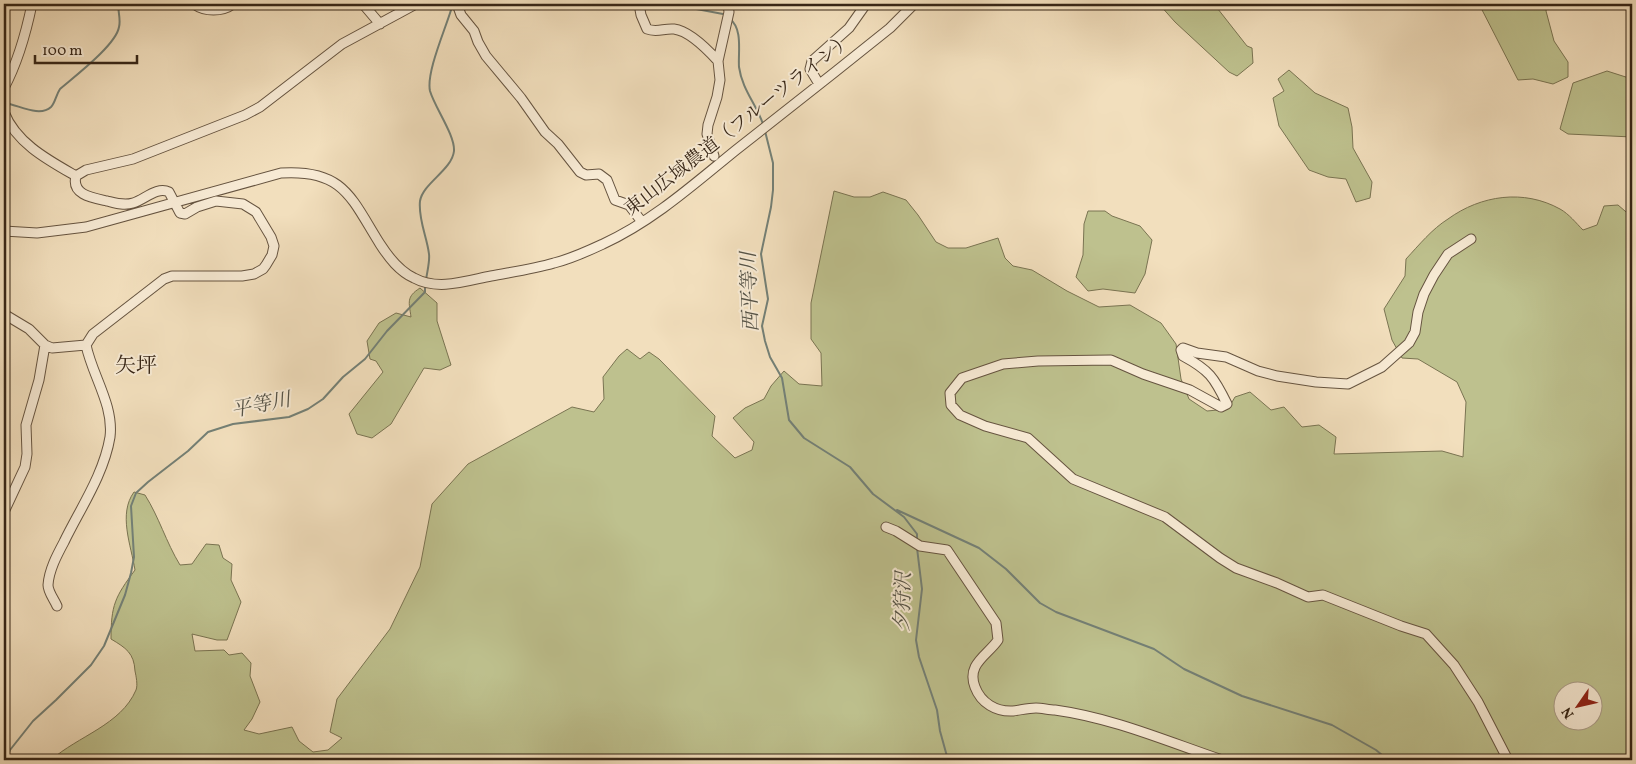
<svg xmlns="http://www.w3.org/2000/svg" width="1636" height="764" font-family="Vollkorn,'Noto Serif JP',serif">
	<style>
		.green { fill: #bec18e; stroke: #7a7452; fill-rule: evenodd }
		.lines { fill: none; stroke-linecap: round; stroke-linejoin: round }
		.stream { stroke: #748076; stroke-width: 2 }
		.minor-casing { stroke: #665440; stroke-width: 11 }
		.minor { stroke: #f7ead4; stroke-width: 9 }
		.labels { text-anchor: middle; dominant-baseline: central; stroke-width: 4; stroke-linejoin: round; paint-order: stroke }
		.street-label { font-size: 19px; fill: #372617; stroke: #f7ead4 }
		.water-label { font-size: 20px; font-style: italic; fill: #555347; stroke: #f7ead4 }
		.quarter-label { font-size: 21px; fill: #372617; stroke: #f7ead4 }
	</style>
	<rect width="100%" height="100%" fill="#f2dfbd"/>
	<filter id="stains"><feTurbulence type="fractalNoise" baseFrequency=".004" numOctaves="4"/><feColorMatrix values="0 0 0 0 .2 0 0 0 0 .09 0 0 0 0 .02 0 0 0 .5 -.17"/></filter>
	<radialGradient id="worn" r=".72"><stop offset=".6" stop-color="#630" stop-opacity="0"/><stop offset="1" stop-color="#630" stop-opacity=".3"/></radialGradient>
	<path class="green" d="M1159,4H1214L1247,46L1252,48L1253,63L1237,76L1229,72L1175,22Z
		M1479,4H1547L1546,11L1554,41L1568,62V77L1553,84L1533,79L1518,80Z
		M1289,70L1315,93L1348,108L1352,127L1353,148L1372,182L1370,198L1356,202L1346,179L1328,177L1309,170L1279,126L1273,98L1284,91L1278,79Z
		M1607,71L1632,79V137L1568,134L1560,129L1573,83Z
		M834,191L854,197H870L883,192L906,200L918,215L936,242L948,248H966L998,238L1005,258L1013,266L1032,270L1067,291L1099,307L1130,305L1161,323L1176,344L1181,379L1189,399L1207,411L1228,409L1235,397L1250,392L1271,410L1284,407L1302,427L1319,425L1336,437L1334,454L1442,451L1463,457L1466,402L1457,382L1418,359L1402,358L1392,340L1384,309L1405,276L1406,259C1419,245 1432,229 1448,219C1481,195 1524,189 1560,209C1569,214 1576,223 1583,230L1597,225L1604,206L1618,205L1632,217V760H51C78,736 121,725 136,690C138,685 136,676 135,671C134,653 126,648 111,639C111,605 115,597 135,570C131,545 118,514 134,492L145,495C159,517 166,542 180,565L192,564L206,544L219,545L223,558L232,564L231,580L241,602L227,640H217L192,634L195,651L224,650L229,655L242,653L251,663L250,676L260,702L252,719L244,730L259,734L292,727L299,741L313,752L328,750L342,738L330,732L337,699L390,629L420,567L432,504L468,464L572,407L594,412L604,399L603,377L619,356L627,349L640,359L649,352L659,359L715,416L712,436L735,458L752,450L754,442L733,418L745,408L764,399L771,386L784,371L799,384L822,386L821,353L811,339V303ZM1564,692H1594V722H1564Z
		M1088,211H1105L1112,216L1140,226L1152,240L1145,274L1135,293L1103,289L1088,291L1076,277L1083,255L1084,224Z
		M420,288L437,303V321L451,365L440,370L424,368L391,424L372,438L357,434L349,414L383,372L376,361L370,359L367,341L379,323L396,313L411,317C409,302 406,297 420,288Z"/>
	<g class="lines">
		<path class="stream" d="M683,4L691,8L723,14L726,16
			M730,19C743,29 738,52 739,67C742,89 756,104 763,124
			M4,103C17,104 39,118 51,107C55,103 56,95 60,89C75,76 116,45 119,27C121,20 118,11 118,4
			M765,131L773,163V190L771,207L761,254L768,299L762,326L765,341L770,357L782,378L789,420L804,438L850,467L873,494L904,517L917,534V541
			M426,280C427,272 430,262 429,254C427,237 418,219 420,201C423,183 452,170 454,151C455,135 435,108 430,91C426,73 445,30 451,10L448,4
			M897,510L979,548L1006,569L1040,603L1056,612L1154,649L1184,669L1242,696L1332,725L1376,750L1388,760
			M917,548L922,589L916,640L919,657L937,710L940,731L948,760
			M6,760L10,750L33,721L56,700L91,665L104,646L125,595L131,573L134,557L131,506L136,493L148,482L188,451L208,432L233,424L289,417L308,409L323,399L343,377L365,359L387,331L425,292V285"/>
		<defs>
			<path id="minor" d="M194,4C205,12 222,12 233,4
				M363,4L380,24
				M457,4L461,15L474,31L478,42L486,56L521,98L545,132L558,144L580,172L586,175L599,174L607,180L615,200L629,205L642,222
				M639,4L641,15L647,29C657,33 664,28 674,29C690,31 708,50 718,61
				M819,84L810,69L812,61L849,28L866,4
				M4,88C18,62 26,33 32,4
				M4,112C16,143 48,160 76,176
				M714,156L707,134L708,125L717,97L720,80L718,61L729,12L728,4
				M76,176L86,170L133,159L245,115L260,107L342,44L416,4
				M4,231L37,233L86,227L281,173C344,169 351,198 380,244C389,258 399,271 414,278C438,291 466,281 491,276C512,272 534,269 554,263C571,259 588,251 603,244C653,221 694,184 736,150C787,110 839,69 890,28L914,4
				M1471,239L1448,254L1434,275L1424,294L1418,312L1415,332L1409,343L1382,367L1348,384L1316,382L1277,376L1258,371L1226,357L1197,353L1183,348L1181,350L1183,356C1209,370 1214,377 1227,404L1221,407L1190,390L1143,374L1111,360L1038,361L1003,364L962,378L950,393L951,405L960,415L985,426L1028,438L1073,479L1165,517L1220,558L1236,568L1277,583L1308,597L1323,595L1401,626L1426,634L1454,665L1478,702L1508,760
				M4,314L29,329L45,345L52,348L86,345
				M4,512L25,467L27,454L26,425L39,380L45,345
				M886,527L896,531L920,546L947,550L996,623L998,640C988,655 966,664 975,687C981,703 996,712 1013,711C1021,710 1028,708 1036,708C1042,708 1049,710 1055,710C1113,718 1166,741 1222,760
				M57,606C54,599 48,592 48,585C49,570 57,555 64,542C80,509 104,474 110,437C114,405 92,375 86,345L93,334L164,279L172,276H242L254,274L263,269L266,265L272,255L274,246L271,237L256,212L243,204L216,201L197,207L185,214L180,213L169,192C157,186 144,200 133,203C124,206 115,203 107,201C93,198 71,195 76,176"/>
		</defs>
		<use href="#minor" class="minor-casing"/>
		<use href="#minor" class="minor"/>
	</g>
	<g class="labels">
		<g class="street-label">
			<text transform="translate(739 125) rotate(-38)">東山広域農道（フルーツライン）</text>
		</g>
		<g class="water-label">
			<text transform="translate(751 292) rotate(-92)">西平等川</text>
			<text transform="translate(261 406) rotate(-11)">平等川</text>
			<text transform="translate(904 602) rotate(-88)">夕狩沢</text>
		</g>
		<g class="quarter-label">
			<text x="136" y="366">矢坪</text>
		</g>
	</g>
	<rect width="1636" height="764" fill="none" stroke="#f2dfbd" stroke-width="20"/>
	<rect x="5" y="5" width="1626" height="754" fill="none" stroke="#372617" stroke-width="2.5"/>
	<rect x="10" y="10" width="1616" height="744" fill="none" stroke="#372617"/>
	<g transform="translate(1578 706) rotate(236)"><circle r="24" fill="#f7ead4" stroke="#aa9c88"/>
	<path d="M0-4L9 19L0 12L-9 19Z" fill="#8f2418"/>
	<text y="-8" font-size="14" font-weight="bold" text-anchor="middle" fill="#372617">N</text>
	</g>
	<path d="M35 55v8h102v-8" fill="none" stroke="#372617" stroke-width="2.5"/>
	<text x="42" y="55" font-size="15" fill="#372617" stroke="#f7ead4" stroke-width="4" paint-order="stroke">100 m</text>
	<rect width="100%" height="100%" filter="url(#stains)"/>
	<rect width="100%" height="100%" fill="url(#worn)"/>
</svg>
